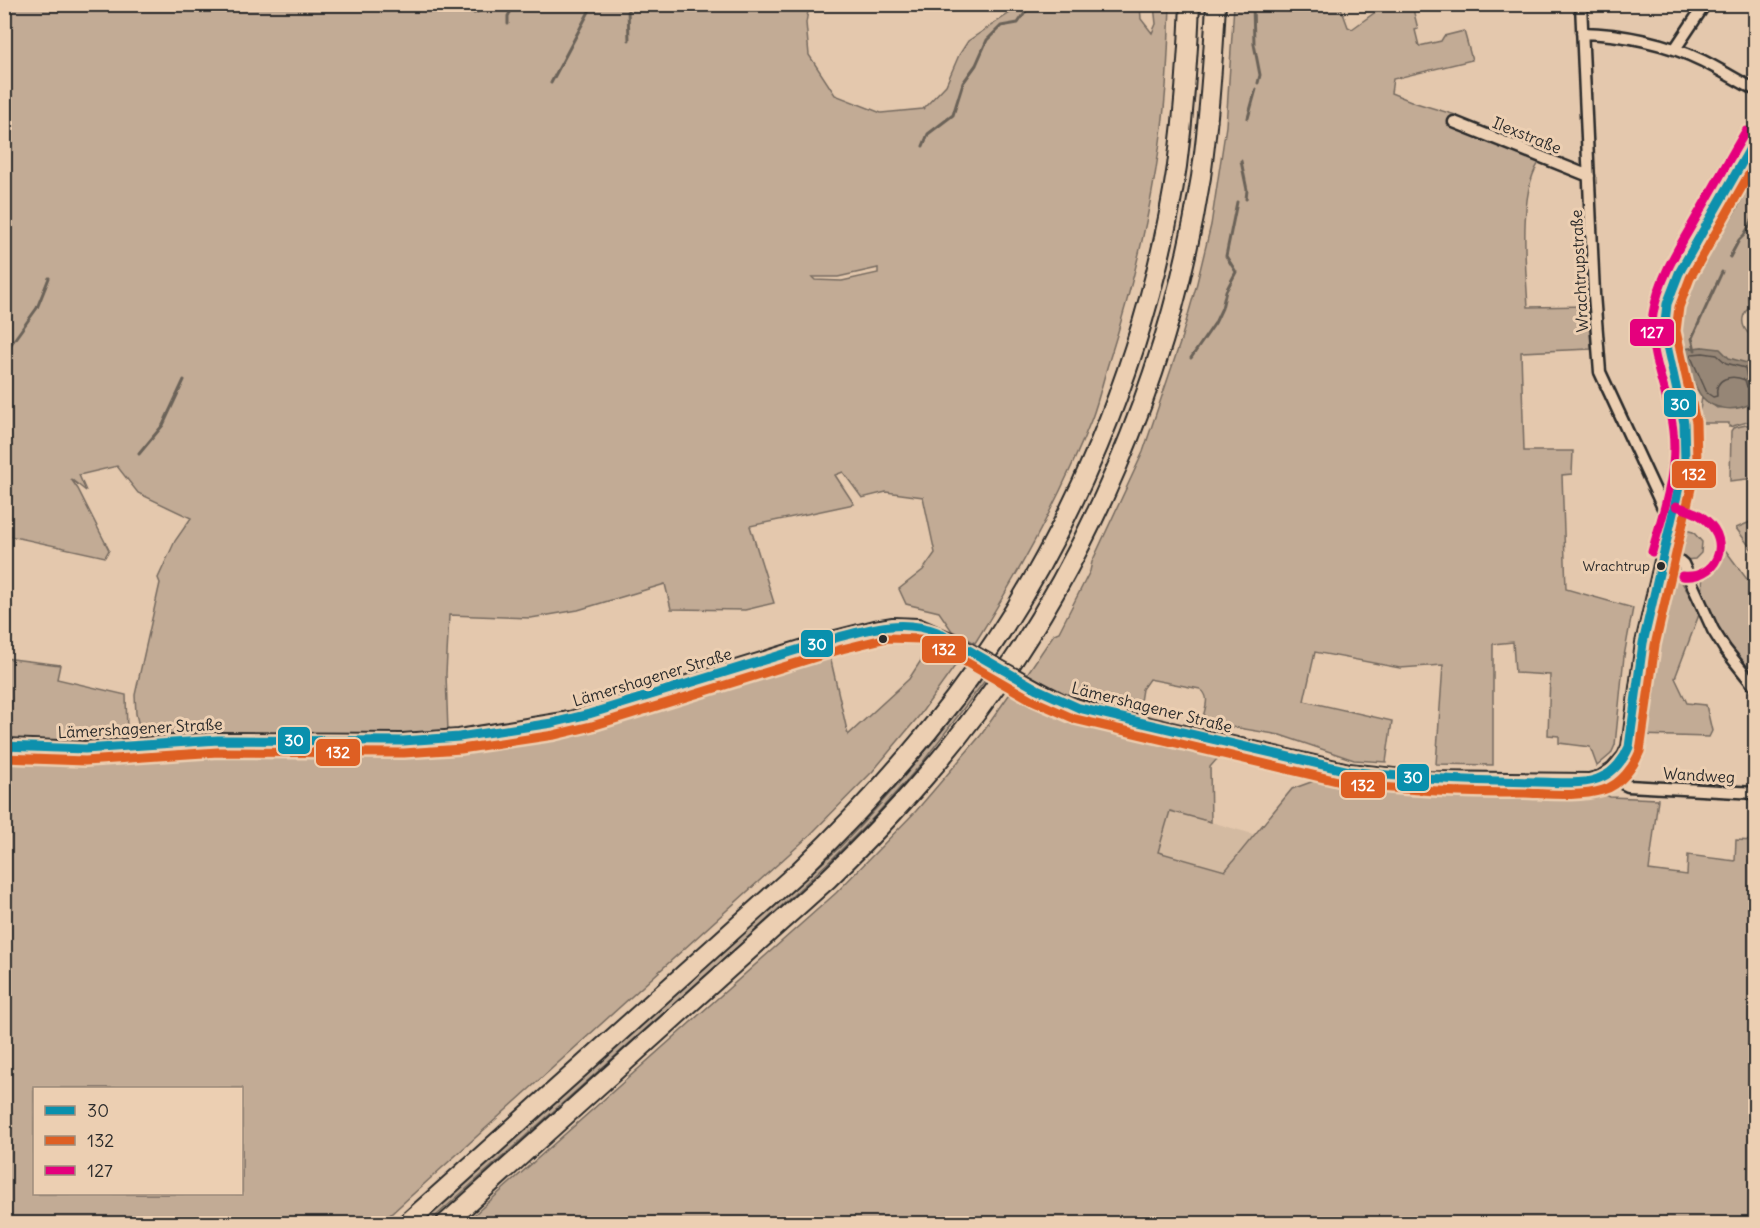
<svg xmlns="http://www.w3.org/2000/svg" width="1760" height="1228" font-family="Delius,sans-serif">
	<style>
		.built { fill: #d3baa1 }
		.green { fill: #c2ab95; stroke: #766b60; stroke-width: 1.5; fill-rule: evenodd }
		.water { fill: #968676; stroke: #6b6258; stroke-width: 1.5 }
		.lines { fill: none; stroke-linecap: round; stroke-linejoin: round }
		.shore { stroke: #564f49; stroke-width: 1.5 }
		.stream { stroke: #6b6258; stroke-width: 3 }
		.minor-casing { stroke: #2b2b2b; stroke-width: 15 }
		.secondary-casing { stroke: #2b2b2b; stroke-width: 18 }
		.motorway-casing { stroke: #2b2b2b; stroke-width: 22 }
		.minor { stroke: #eccfb2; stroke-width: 10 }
		.secondary { stroke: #eccfb2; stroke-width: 14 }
		.motorway { stroke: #eccfb2; stroke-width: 18 }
		.secondary-bridge-casing { stroke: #2b2b2b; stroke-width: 18; stroke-linecap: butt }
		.secondary-bridge { stroke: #eccfb2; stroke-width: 14 }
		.bus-1-casing { stroke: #eccfb2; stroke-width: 14 }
		.bus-2-casing { stroke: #eccfb2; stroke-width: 14 }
		.bus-3-casing { stroke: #eccfb2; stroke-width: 14 }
		.bus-1 { stroke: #0990ad; stroke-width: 9 }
		.bus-2 { stroke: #de5f23; stroke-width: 9 }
		.bus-3 { stroke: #e5007d; stroke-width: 9 }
		.bus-dot { fill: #2b2b2b; stroke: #eccfb2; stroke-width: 2 }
		.labels { text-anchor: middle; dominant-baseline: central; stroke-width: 6; stroke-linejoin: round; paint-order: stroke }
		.bus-label { font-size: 14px; fill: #2b2b2b; stroke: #eccfb2; text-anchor: end }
		.street-label { font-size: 16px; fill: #2b2b2b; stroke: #eccfb2 }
		.line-badge { stroke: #eccfb2; stroke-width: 2 }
		.badge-label { font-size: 16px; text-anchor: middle; font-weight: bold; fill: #fff }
	</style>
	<rect width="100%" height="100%" fill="#e4c8ad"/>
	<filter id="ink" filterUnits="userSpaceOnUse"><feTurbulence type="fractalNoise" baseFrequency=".0167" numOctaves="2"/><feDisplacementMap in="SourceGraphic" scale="12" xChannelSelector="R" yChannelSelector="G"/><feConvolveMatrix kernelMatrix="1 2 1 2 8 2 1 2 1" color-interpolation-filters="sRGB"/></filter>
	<g filter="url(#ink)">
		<path class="built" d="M1170,811L1211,822L1256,835L1225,871L1199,864L1158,852Z"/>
		<path class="green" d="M5,5H809L806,23L809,55L835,95L881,113L923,109L946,85L959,55L968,41L1022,5H1140L1141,19L1152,33L1156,24L1154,5H1170C1169,32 1168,59 1166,86C1159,179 1137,273 1109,361C1103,380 1099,399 1092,418C1061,497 1020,571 975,643L952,631L939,612L906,604L899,589L923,570L935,553L923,497L886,492L862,498L843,472L835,475L854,504L750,526L774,603L745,610L671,609L665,584L578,610L531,618L449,615L446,674L448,732L401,735L211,733L151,739L140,730L136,714L135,695L160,583L158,578L175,541L191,518L138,493L117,466L79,475L86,491L71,479L78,489L109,550L105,557L5,535ZM878,268V273L842,281L815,280L812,277H838Z
			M1234,5H1340L1348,27L1352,29L1377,11L1412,5L1418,29L1415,30L1419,46L1441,41L1444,36L1464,31L1472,60L1393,79L1391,93L1416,103L1456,115L1457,119L1542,159C1517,186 1526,271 1528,307L1589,306L1591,349L1521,352L1524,451H1573L1572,474L1562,475L1566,589L1633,608L1624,656L1615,745L1611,754L1597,766L1590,747L1559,743V736L1548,735L1550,675L1515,673L1513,642L1493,644V765L1436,764L1443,665L1400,668L1315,652L1304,701L1392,721L1386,762L1354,760L1280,735L1202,722C1204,709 1212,697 1200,689L1149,679L1142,689L1138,714L1064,693L1027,674L1054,634L1059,632L1090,571L1092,562L1143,452L1180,343L1196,287L1211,225L1226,126Z
			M1755,163V300C1745,310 1737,321 1748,333L1755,334V420L1729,427V423H1698L1702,397L1717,408L1750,404L1728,358L1703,347L1683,349L1679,329L1682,298L1737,209L1749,186L1748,177Z
			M1755,423V478L1730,481L1731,431L1733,428Z
			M1755,520V554L1736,528Z
			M1685,530L1693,532L1702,542L1701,553L1695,559L1685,560L1680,553Z
			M1723,547L1755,590L1756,674L1752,676L1723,636L1703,597L1702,569Z
			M1672,566L1700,612L1675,678L1687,703L1706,705L1712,731L1709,737L1639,735L1653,639L1669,571Z
			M940,647L960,659L919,716L873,771L809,836L381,1223H5V754L89,757L208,748L420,750L553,733L591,723L829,652L848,735L909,679L925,654L931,659ZM34,1088H242V1194H34Z
			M4,658L60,665L57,679L126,695L127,732L124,737L118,740L71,741L5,738Z
			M986,672L990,674L922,763L875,816L834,857L742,943L428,1223H421L840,847C894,792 941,734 986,672Z
			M1016,685L1066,714L1098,723L1230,754L1216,760L1210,767L1211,822L1170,811L1158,852L1225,871L1292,789L1325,777L1426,787L1577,791L1593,789L1610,797L1658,799L1649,870L1687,875L1688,855L1735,861L1736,840L1755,841V1223H465L836,893L916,811L981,735Z"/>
		<path class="water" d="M1703,347L1720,349L1729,358L1751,364L1754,384L1750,404C1736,411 1714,411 1702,397C1695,389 1685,360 1683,349Z"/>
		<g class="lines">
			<path class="shore" d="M1703,353L1717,355L1726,363L1745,368L1747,379L1751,381L1752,385L1747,387L1745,380C1731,374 1714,378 1717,396L1713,397L1707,393L1691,357L1692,354Z"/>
			<path class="stream" d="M627,4L628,8L629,40
				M1253,4L1254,44L1260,75L1258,83
				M474,13L497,4
				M508,24V16L515,4
				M551,83L593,4
				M1248,118L1256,89
				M923,146L928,134L953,115L963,83L976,65L987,40L1001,26L1018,23L1031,4
				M1241,161L1247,190L1246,199
				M1730,257L1739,240L1744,235L1756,214
				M1695,350L1692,338L1722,272
				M1191,358L1215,323L1222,308L1226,291L1236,272L1226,256L1237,202
				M4,362L9,347L37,308L49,278
				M139,454L163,425L184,380"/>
			<defs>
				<path id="minor" d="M1581,4L1594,294L1600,372L1665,512L1673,518
					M1582,33C1622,34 1667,43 1703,61C1721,70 1738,81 1756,90
					M1675,49L1705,4
					M1454,122L1589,176
					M1664,555L1676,558L1683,564L1713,630L1725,649L1756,688
					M1610,773L1615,780L1628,786L1756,793"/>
				<path id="secondary" d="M1040,690L1065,703L1102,714L1349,771L1420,779L1589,781L1601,778L1613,770L1625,756L1629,747L1643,643L1685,461L1684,423L1664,332L1667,304L1679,273L1756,137
					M4,746L85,749L218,740L403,741L459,737L570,719L820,642L875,628L893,625L918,626L948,639"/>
				<path id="motorway" d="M406,1224L800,870C855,817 907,760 954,699C1069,547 1149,354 1177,166C1184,112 1188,59 1190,4
					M445,1224L828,879C861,847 893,814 923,779C1068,613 1167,394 1201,177C1209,119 1213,62 1216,4"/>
			</defs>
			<use href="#minor" class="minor-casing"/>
			<use href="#secondary" class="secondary-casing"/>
			<use href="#motorway" class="motorway-casing"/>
			<use href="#minor" class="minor"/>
			<use href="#secondary" class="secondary"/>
			<use href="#motorway" class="motorway"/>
			<defs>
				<path id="secondary-bridge" d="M948,639L1040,690"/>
			</defs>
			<use href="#secondary-bridge" class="secondary-bridge-casing"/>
			<use href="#secondary-bridge" class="secondary-bridge"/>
			<defs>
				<path id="bus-1" d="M4,746L85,749L218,740L403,741L459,737L552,723L589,714L839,637C872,628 904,619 937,632L1037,689L1079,708L1349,771C1412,779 1475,781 1538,782C1558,782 1584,786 1602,777C1614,772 1624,759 1629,747L1643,643L1685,461L1684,423L1664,332L1667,304L1679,273L1756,138"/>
				<path id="bus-2" d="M4,758L85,761L218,752L404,753L461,749L554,735L592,726L842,649L887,638L920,639L938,646L1032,700L1075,719L1346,783C1405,791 1466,793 1525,793C1551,794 1579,797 1603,790C1621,785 1634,766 1640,751L1655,645L1697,462L1696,422L1676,331L1679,307L1690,278L1756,162"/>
				<path id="bus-3" d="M1676,506C1687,510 1698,512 1706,520C1733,543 1716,580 1682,576
					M1652,552C1663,513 1678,472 1673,431C1669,391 1647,355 1653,314C1659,276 1682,243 1700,211C1716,184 1730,157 1746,131"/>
			</defs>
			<use href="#bus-1" class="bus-1-casing"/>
			<use href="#bus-2" class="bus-2-casing"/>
			<use href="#bus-3" class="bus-3-casing"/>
			<use href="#bus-1" class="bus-1"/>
			<use href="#bus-2" class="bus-2"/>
			<use href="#bus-3" class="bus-3"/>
		</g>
	</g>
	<g class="bus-dot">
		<circle cx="1661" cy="566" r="5"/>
		<circle cx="883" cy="639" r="5"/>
	</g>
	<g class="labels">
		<g class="bus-label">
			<text x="1650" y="566">Wrachtrup</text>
		</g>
		<g class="street-label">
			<text transform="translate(1527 135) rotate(22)">Ilexstraße</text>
			<text transform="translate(1579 271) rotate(-93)">Wrachtrupstraße</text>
			<text transform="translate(652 677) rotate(-17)">Lämershagener Straße</text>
			<text transform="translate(1152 707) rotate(14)">Lämershagener Straße</text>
			<text transform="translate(140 728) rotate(-3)">Lämershagener Straße</text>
			<text transform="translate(1699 775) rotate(3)">Wandweg</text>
		</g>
	</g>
	<g class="line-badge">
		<rect x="1629" y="318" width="46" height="29" rx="6" fill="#e5007d"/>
		<rect x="1663" y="389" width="34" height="29" rx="6" fill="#0990ad"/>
		<rect x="1671" y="460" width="46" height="29" rx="6" fill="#de5f23"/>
		<rect x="800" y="629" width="34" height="29" rx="6" fill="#0990ad"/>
		<rect x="921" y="635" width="46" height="29" rx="6" fill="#de5f23"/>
		<rect x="277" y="726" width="34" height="29" rx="6" fill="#0990ad"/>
		<rect x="315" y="738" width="46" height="29" rx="6" fill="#de5f23"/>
		<rect x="1396" y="763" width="34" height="29" rx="6" fill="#0990ad"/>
		<rect x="1340" y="771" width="46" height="28" rx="6" fill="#de5f23"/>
	</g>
	<g class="badge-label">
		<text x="1652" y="338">127</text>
		<text x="1680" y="410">30</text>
		<text x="1694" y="480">132</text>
		<text x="817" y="650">30</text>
		<text x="944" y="655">132</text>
		<text x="294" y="746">30</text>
		<text x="338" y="758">132</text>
		<text x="1413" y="783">30</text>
		<text x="1363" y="791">132</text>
	</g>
	<rect width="1760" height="1228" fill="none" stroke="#eccfb2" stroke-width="24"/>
	<rect x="12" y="12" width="1736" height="1204" fill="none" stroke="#2b2b2b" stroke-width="2" filter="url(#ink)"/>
	<rect x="33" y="1087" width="210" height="108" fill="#eccfb2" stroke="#9f8d7c" stroke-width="1.5"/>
	<rect x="45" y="1106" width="30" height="9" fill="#0990ad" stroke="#9f8d7c" stroke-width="1.5"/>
	<text x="87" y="1117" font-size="18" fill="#2b2b2b">30</text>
	<rect x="45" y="1136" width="30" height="9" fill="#de5f23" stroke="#9f8d7c" stroke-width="1.5"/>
	<text x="87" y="1147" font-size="18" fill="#2b2b2b">132</text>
	<rect x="45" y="1166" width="30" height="9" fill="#e5007d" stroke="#9f8d7c" stroke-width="1.5"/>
	<text x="87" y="1177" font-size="18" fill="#2b2b2b">127</text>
</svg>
